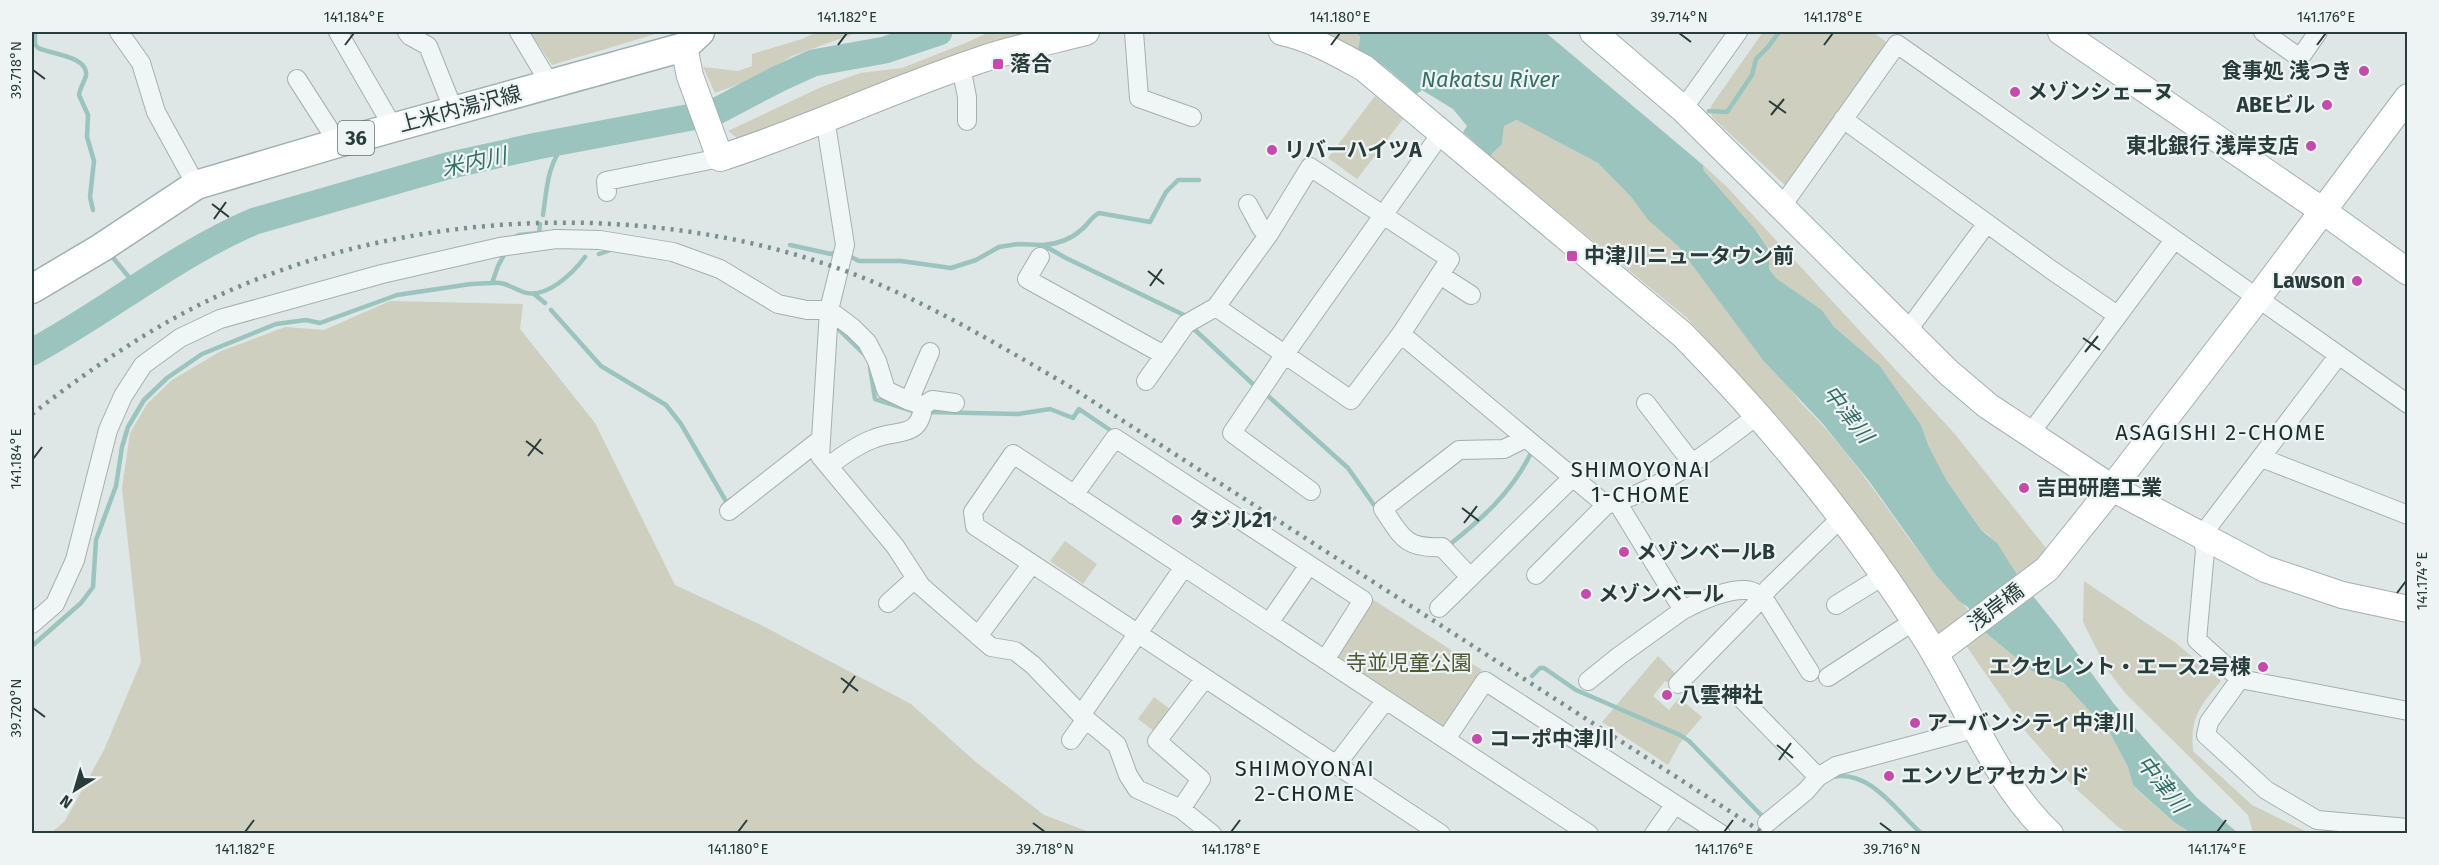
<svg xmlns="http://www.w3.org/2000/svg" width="2439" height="865" font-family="'Fira Sans','Noto Sans JP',sans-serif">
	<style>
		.green { fill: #cecfbf }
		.water { fill: #9bc4be }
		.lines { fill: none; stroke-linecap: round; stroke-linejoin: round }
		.stream { stroke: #9bc4be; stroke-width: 4.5 }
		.river { stroke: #9bc4be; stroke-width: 27 }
		.street-casing { stroke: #a4b0af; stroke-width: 20 }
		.secondary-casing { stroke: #a4b0af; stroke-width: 28 }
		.primary-casing { stroke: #9eb1b0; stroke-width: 31 }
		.street { stroke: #f0f5f5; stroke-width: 18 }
		.secondary { stroke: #fff; stroke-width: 26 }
		.primary { stroke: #fff; stroke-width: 28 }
		.rail { stroke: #788f8e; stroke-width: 4.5; stroke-dasharray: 3 6; stroke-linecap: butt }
		.ticks { fill: none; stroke: #283c3b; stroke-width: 2 }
		.poi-dot { fill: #c44aac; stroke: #edf4f3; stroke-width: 2 }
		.labels { text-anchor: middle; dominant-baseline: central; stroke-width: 4.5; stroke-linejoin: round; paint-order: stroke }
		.shield { fill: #edf4f3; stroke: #637372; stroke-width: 1.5 }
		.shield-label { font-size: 20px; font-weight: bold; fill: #283c3b }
		.poi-label { font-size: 21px; font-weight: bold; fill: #283c3b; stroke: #edf4f3; text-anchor: start }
		.street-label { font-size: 21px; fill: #283c3b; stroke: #edf4f3 }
		.park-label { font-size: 21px; fill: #515636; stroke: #edf4f3 }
		.water-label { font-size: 22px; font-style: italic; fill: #356d67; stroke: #edf4f3 }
		.neighbourhood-label { font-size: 22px; letter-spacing: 1.5px; fill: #1a2c2c; stroke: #edf4f3 }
		.neatline { fill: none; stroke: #283c3b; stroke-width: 2 }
		.ticks-label { font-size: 15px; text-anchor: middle; fill: #283c3b }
	</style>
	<rect width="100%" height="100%" fill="#dee6e6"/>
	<path class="green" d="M530,32H662L552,65Z
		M817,32H859L792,56L755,78L715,93L703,67L738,71L752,66V54L802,39Z
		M990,32H1040L741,141L728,131L819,88L860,73L902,68L963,44Z
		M1315,32H1356L1360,37L1358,51Z
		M1763,32H1873L1889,44L1787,187L1712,117L1711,106Z
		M1375,96L1403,119L1357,179L1328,158Z
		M1518,120L1598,163L1631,197L1648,220L1678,246L1802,404C1854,454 1890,516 1935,573C1947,588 1964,601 1973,618L1944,633L1937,632L1856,516L1779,418L1687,318L1490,156L1502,144L1504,126Z
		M1703,165L1727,187L1954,433L2050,553L2021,581L1989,535L1981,530L1947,481L1929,447L1921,425L1880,366L1834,327L1822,310L1776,278L1769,269L1770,250L1754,228L1704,171Z
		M390,301L523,304L520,329L595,423L675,585L759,624L911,704L977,763L1044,815L1092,833H51L65,821L104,750L141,662L122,488L130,433L147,404L172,380L221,351L285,327L324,330Z
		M1065,541L1097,564L1083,584L1050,561Z
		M2084,581L2176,643L2221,681C2200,706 2190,717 2193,751L2252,805L2309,833H2253L2248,815L2125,693L2106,668L2083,622Z
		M1372,599L1482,670L1443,726L1336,655Z
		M1980,628L2032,671L2058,680L2069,687L2110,733L2128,767L2133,785L2138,791L2174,822L2191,833H2128L2117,826L2074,787L2027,733L1962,640Z
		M1658,656L1678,676L1670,684L1665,681L1653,696L1669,710L1679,698L1702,717L1680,743L1668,765L1602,722Z
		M1154,697L1170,709L1154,731L1138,719Z"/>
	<path class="water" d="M1356,32H1545L1703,165L1704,171L1754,228L1770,251L1769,269L1776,278L1822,310L1834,327L1880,366L1921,425L1929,447L1947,481L1981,530L1997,543L2021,581L2058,627L2114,704L2197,798L2238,833H2191L2174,822L2139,791L2133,785L2128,767L2110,733L2064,683L2032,671L1980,628L1968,607L1959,601L1936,575L1869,481L1823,424L1763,360L1678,246L1648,220L1631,197L1598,163L1517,120L1504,126L1502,144L1490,156L1463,132L1467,126L1453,109L1422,90L1417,94L1384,66L1358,51L1360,37Z"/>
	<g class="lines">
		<path class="stream" d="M35,32V44L38,48C50,54 89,56 86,76C84,82 80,88 79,95L88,115L87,137L94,161L90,197L93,210
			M1709,111L1727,112L1752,75L1756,59L1768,47L1779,32
			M543,215C547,188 547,163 567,141
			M512,238L519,235L539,233L540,224
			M790,245L831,254L837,252
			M1043,245C1057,244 1070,240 1081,230C1088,225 1091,217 1099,213L1150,222L1166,192L1178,180H1199
			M110,254L137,287
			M599,254L613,249
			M849,256L859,261H901L951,268L976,260L999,247L1018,244L1043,245L1066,258L1186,316
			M492,283C504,281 512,288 523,292C546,300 573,273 585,257
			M534,294L545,303
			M551,310L601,366L666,405L681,424L727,503L730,500
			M836,327L864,354
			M1194,329L1255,386
			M870,367L875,399L913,411
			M1267,395L1348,468L1374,505
			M927,412L1018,414L1050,409L1073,418L1079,409L1110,430
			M1449,545C1483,518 1512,492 1531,453
			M32,646L81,603L93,587L96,540L116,486L122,447L128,427L144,400L167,378L202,354L276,324L306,320L320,323L397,295L471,284L492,283L498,266L504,255
			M1532,676L1540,668H1544L1576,690L1680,735L1689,741L1764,818
			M1832,777C1870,769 1896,811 1922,834"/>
		<path class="river" d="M32,352C108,311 175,255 255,221L447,166L537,146L713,113L778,79L813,63L885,50L939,32"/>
		<defs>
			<path id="street" d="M119,32L141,63L156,112L196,185
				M338,32L393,127
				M407,32L410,36L428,46L454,111
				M519,32L550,84
				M1134,32L1139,98L1192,117
				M2263,32L2300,58L2318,32
				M961,67L967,97V121
				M297,79L338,143
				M1683,109L1738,32
				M825,118L845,245L829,310L820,456L895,546L921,586L991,647L1015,651L1033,665L1081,715L1117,745L1128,775L1137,789L1181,809L1212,834
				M1843,119L2050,269L2117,315
				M607,192L606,181L720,158
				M1248,204L1261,228L1269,234
				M1782,206L1897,44L2408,404
				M1040,257L1027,279L1164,355
				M1440,275L1471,295
				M1908,330L1987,223
				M1401,334L1606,505
				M2338,356L2202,535L2205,551L2197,640L2240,679L2408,711
				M1146,381L1186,324L1216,307L1269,234L1310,167L1450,259L1401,334L1351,400L1216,307
				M1646,403L1692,463
				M919,404L909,401L930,352
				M2029,435L2174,240
				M2262,458L2408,515
				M829,466C843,455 857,445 873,439C897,429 920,439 923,406L932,400L955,403
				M1311,491L1232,433L1285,354L1442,132
				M1074,495L1115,438L1363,600L1325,660
				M1617,502L1683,610C1700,601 1726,589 1746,590C1752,590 1758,594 1763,597L1810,672
				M729,511L821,439
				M1536,575L1606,505C1663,490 1711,450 1758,415
				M1470,577L1442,547C1405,549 1402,537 1383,509L1459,450L1504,449L1526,438
				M888,603L916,578
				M1836,605L1883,576
				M1439,608L1573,477
				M1269,623L1309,565
				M32,624L55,604L75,560L108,430L123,396L143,365L180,338L220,319L382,274L500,247L556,239L600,240L673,252L720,269L778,304L807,310H829L853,328L867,342L877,361L886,390L909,401
				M978,636L1031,565
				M1828,677L1914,621
				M2240,679L2209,722L2206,735L2266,790L2317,820L2408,828
				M1588,681L1619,656L1683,610
				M1678,684L1763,597L1768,589L1842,517
				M1739,696L1818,777
				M1081,715L1184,567
				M1446,739L1485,681L1721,834
				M1071,740L1086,719
				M1336,765L1385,701
				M1181,809L1201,779L1157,741L1205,678
				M1767,823L1806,791L1818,777L1836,766L1977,728
				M1441,834L975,526L973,512L1013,454L1589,834
				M1654,834L1675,804"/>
			<path id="secondary" d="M1282,32C1311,38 1338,54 1364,68L1683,335C1774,428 1857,529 1926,639C1966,703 1995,782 2050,834
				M1593,32L1683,109L1948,372L1988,406L2112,488L2265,569L2342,595L2408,609
				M2061,32L2323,211L2408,272
				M684,47L690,76L720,158C808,130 892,89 980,60C1015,48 1051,41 1086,32
				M1935,653L2047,569L2112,488L2257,299L2408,97"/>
			<path id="primary" d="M32,289L101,248L196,185L338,143L684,47L700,32"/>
		</defs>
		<use href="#street" class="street-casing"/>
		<use href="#secondary" class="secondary-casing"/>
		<use href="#primary" class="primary-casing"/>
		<use href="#street" class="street"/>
		<use href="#secondary" class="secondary"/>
		<use href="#primary" class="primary"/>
		<path class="rail" d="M32,414C85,373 141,334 201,304C393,209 639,197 840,269C921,298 995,343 1069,386L1765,834"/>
	</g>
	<path class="ticks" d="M1679,33L1691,42M345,45L354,33M838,45L847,33M1331,45L1340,33M1824,45L1833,33M2317,45L2326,33M33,70L45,79M1769,101L1786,113M1771,115L1784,99M212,204L229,217M214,219L226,202M1148,271L1164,284M1150,286L1162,269M2083,338L2100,350M2085,352L2098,336M526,441L543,454M528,456L541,439M33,459L42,447M1462,508L1479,521M1464,523L1477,506M2397,593L2406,581M841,678L858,691M843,693L855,676M33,708L45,717M1777,745L1793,758M1779,760L1791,743M1033,823L1045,832M1880,823L1892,832M245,832L254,820M738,832L747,820M1231,832L1240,820M1724,832L1733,820M2217,832L2226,820"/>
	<g class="poi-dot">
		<rect x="992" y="58" width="12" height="12" rx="3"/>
		<circle cx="2364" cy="71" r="6"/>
		<circle cx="2015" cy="92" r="6"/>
		<circle cx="2327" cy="105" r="6"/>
		<circle cx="2311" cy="146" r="6"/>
		<circle cx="1272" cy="150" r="6"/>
		<rect x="1566" y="250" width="12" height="12" rx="3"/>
		<circle cx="2357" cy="281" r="6"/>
		<circle cx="2024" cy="488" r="6"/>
		<circle cx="1177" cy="520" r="6"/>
		<circle cx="1624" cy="552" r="6"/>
		<circle cx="1586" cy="594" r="6"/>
		<circle cx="2263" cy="667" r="6"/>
		<circle cx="1667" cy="695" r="6"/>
		<circle cx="1915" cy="723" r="6"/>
		<circle cx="1477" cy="739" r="6"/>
		<circle cx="1889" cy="776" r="6"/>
	</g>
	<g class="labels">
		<rect class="shield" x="338" y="121" width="36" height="34" rx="4.5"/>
		<g class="shield-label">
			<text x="356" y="138">36</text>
		</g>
		<g class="poi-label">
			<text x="1010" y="64">落合</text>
			<text x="2352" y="71" text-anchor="end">食事処 浅つき</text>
			<text x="2027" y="92">メゾンシェーヌ</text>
			<text x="2315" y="105" text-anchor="end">ABEビル</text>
			<text x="2299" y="146" text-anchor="end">東北銀行 浅岸支店</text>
			<text x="1284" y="150">リバーハイツA</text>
			<text x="1584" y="256">中津川ニュータウン前</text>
			<text x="2345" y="281" text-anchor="end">Lawson</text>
			<text x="2036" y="488">吉田研磨工業</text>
			<text x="1189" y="520">タジル21</text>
			<text x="1636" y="552">メゾンベールB</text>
			<text x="1598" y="594">メゾンベール</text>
			<text x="2251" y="667" text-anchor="end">エクセレント・エース2号棟</text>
			<text x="1679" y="695">八雲神社</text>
			<text x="1927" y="723">アーバンシティ中津川</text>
			<text x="1489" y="739">コーポ中津川</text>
			<text x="1901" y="776">エンソピアセカンド</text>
		</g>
		<g class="street-label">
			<text transform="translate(460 109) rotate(-15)">上米内湯沢線</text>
			<text transform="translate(1996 607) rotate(-37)">浅岸橋</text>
		</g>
		<g class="park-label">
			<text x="1409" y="663">寺並児童公園</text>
		</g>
		<g class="water-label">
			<text x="1490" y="79">Nakatsu River</text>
			<text transform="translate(474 162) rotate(-12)">米内川</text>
			<text transform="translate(1848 414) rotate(52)">中津川</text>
			<text transform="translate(2162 784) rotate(51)">中津川</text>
		</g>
		<g class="neighbourhood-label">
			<text x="2221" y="432">ASAGISHI 2-CHOME</text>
			<text x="1641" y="469">SHIMOYONAI<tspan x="1641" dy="25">1-CHOME</tspan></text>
			<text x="1305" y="768">SHIMOYONAI<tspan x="1305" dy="25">2-CHOME</tspan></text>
		</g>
	</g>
	<rect width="2439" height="865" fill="none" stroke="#edf4f3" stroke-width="66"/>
	<g transform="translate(75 790) rotate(217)" stroke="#edf4f3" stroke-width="4.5" paint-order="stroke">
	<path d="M0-4.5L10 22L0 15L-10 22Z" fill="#283c3b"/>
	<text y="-9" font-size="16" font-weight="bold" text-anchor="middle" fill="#283c3b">N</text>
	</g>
	<rect x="33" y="33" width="2373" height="799" class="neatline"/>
	<g class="ticks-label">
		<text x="354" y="22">141.184°E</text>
		<text x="847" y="22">141.182°E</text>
		<text x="1340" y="22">141.180°E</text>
		<text x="1679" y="22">39.714°N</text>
		<text x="1833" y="22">141.178°E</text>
		<text x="2326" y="22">141.176°E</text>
		<text transform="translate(16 70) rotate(-90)" y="5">39.718°N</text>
		<text transform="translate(16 459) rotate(-90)" y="5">141.184°E</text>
		<text transform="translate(2422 581) rotate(-90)" y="5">141.174°E</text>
		<text transform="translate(16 708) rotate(-90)" y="5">39.720°N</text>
		<text x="245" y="854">141.182°E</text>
		<text x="738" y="854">141.180°E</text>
		<text x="1045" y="854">39.718°N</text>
		<text x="1231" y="854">141.178°E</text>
		<text x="1724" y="854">141.176°E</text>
		<text x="1892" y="854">39.716°N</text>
		<text x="2217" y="854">141.174°E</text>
	</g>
</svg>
